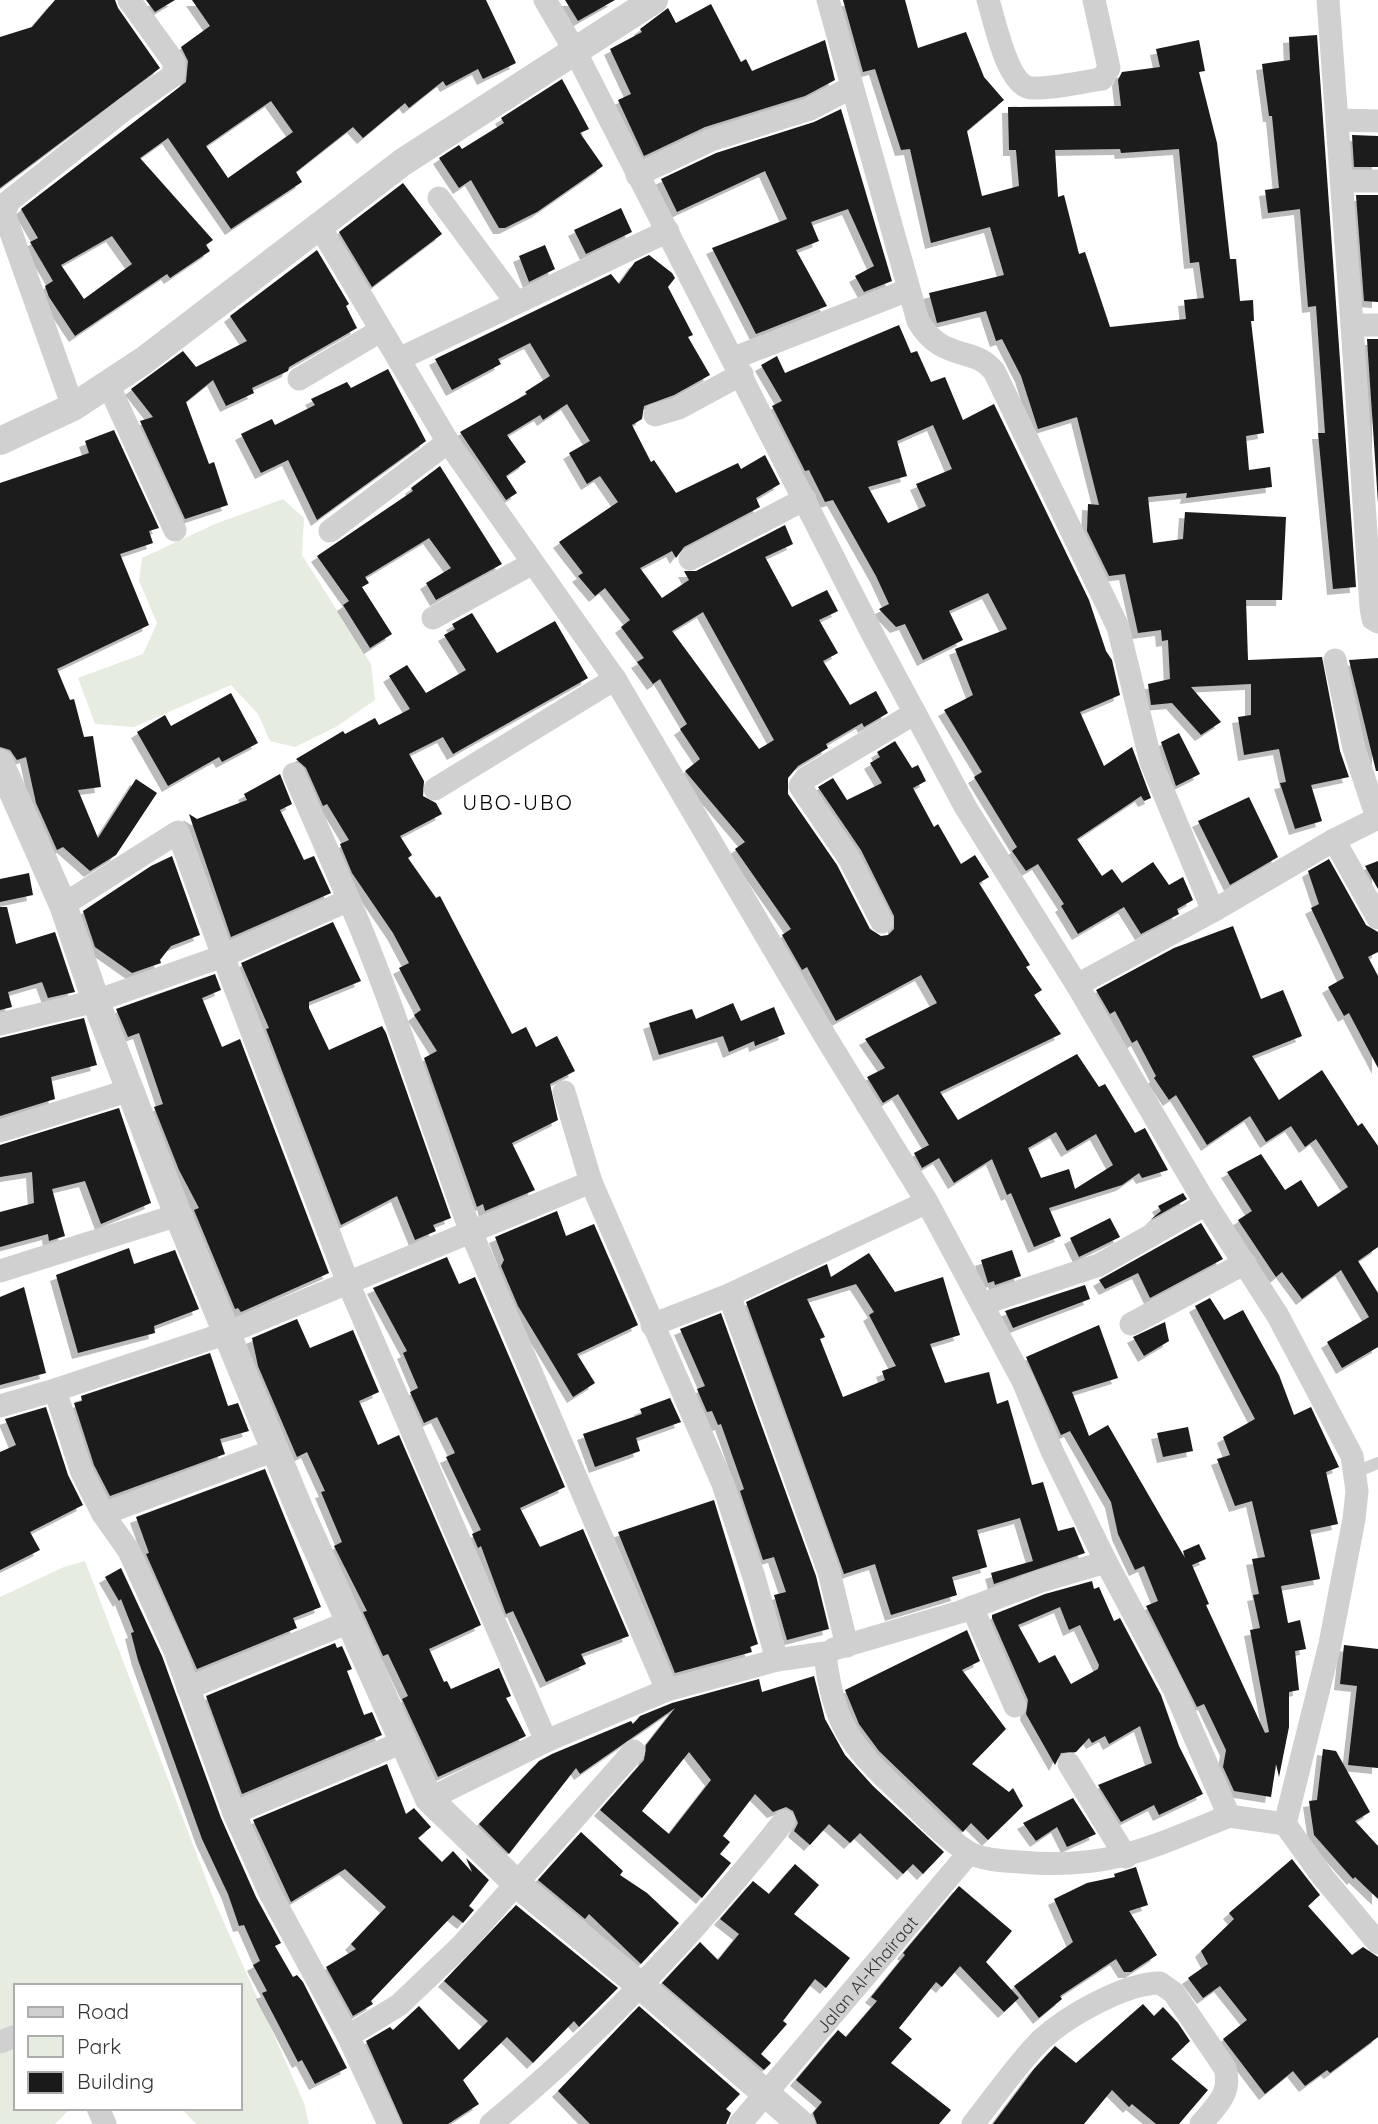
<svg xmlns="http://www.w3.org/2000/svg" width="1378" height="2124" font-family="Quicksand,sans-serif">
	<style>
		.green { fill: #e6ecdf }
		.building { fill: #1a1a1a; fill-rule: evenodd; filter: url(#shadow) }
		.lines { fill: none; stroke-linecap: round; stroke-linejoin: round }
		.service { stroke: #d0d0d0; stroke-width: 12 }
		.minor { stroke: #d0d0d0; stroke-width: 23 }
		.tertiary { stroke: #d0d0d0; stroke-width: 28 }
		.labels { text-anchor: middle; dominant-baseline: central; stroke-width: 7; stroke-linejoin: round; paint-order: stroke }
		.street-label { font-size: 18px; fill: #333; stroke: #fff }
		.quarter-label { font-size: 21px; letter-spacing: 2px; fill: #000; stroke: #fff }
	</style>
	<defs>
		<filter id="shadow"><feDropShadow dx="-6" dy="6" stdDeviation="0" flood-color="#0004"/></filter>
	</defs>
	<rect width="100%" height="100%" fill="#fff"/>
	<path class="green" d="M283,499L304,518L302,555L371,664L375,700L336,727L295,747L270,741L258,714L231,685L134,727L95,724L78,678L143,654L157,623L139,581L142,558L215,524Z
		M85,1561L214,1900L304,2103L309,2124H196L181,2108H240V1986H16V2108H71L55,2124H0V1597L64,1567Z"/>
	<path class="building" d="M55,0H115L118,8L160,68L0,188V37L32,27Z
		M146,0H175L155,12Z
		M192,0H486L516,63L483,79L478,69L446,86L443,81L409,108L405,103L363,138L353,127L296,172L302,182L231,229L168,138L140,158L213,240L206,245L210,251L170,278L167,274L75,336L49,297L45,286L53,281L30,242L38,238L21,209L186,82L188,61L181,47L210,26ZM271,101L293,132L228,178L206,146ZM112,236L132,264L84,299L61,265Z
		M565,0H615L578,21Z
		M843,0H905L918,48L966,32L984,77L1004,100L967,131L982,196L1019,186L1016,150H1009L1008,107L1121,106L1118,80L1122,72L1160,67L1156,49L1199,40L1205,71L1199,72L1217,143L1230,259H1236L1240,301L1253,300L1254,321H1251L1264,433L1246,436L1249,470L1270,467L1272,487L1186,498L1187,493L1148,497L1153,543L1183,539L1185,512L1286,517L1282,600H1246L1248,660L1322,657L1340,751L1349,777L1311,785L1322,821L1295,829L1280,783L1286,782L1279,749L1244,755L1238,717L1251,715V684L1191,687L1221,722L1201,735L1172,703L1151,705L1148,684L1170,679L1168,640L1162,641L1161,630L1138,633L1125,574L1109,576L1087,531L1088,504L1099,505L1077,417L1038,429L1021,376L1002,339L996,341L986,311L937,323L929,293L1004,275L990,227L931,243L910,149L901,150L875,69L863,72ZM1120,149L1121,153L1179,149L1190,263L1199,262L1204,298L1184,300L1186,319L1110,327L1085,252L1079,254L1064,195L1058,197L1055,150Z
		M711,4L741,62L746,59L752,71L825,40L835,80L805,96L705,127L644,156L618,100L631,94L610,49L642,32L640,29L668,8L676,23Z
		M1317,35L1356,587L1333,589L1318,433H1325L1316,306L1308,307L1300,209L1268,213L1265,190L1279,188L1272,116H1269L1262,64L1290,60L1289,37Z
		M562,79L589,129L580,133L603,166L537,212L505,228H499L471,180L459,188L439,158L459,145L462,149L504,123L501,118Z
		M841,109L892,281L864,292L855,276L874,266L848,209L811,222L819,241L796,250L827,306L756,334L712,248L787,219L765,171L677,212L661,179L716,153L814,122Z
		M1352,135L1378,136V167H1354Z
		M403,183L442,234L372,287L339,232Z
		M1356,195H1378V302L1364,301Z
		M621,208L632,232L586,254L574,230Z
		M545,245L555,269L529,282L519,256Z
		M317,250L349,304L346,306L357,328L289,367L288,371L252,388L254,393L226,406L213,380L186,402L209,464L214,462L228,505L185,519L140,421L153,417L131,389L183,351L196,367L247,341L230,316Z
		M649,255L672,273L675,278L668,287L693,335L688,337L710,375L674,395L644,406L642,419L632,425L651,462L654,460L676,493L738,463L741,469L765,455L780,484L756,498L760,507L684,547L676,558L672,551L640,568L662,598L689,580L684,571H696L785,525L793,544L765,557L792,607L827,590L838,611L819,620L838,653L823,661L850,705L876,691L888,713L864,727L862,723L826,744L828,748L798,766L788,778V794L837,865L870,929L881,936L888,935L894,929V916L861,850L818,787L833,778L847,800L882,783L870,763L880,757L877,752L895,741L912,768L918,765L926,781L913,788L934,827L938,824L961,864L975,855L989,877L979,883L1030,965L1026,967L1042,990L1034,995L1061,1034L940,1092L958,1120L1077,1054L1099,1087L1105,1084L1135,1133L1145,1128L1168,1170L1142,1178L1139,1173L1122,1185L1049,1208L1061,1236L1034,1247L1011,1193L1007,1195L992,1159L954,1183L939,1158L922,1168L914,1153L929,1145L898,1094L883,1103L867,1077L885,1068L865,1039L937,1003L921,975L836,1021L807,967L802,970L782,935L791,929L735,849L745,842L685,771L700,759L680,729L687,724L660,679L653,684L637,662L644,658L621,627L630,620L605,588L595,596L578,576L583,573L559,542L618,502L600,476L587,484L569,453L590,441L567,404L543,420L540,415L507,435L526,462L506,476L517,493L506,500L460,432L527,394L525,392L550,376L530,343L498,359L501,364L452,390L435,359L611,274L619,284L635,262ZM703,612L774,740L759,749L672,631ZM1056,1132L1067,1151L1096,1134L1113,1165L1075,1189L1069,1169L1041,1178L1028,1148Z
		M899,325L911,353L917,351L931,382L945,377L963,420L994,404L1089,600L1106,651L1112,660L1120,695L1080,712L1104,766L1132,747L1151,798L1144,801L1141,796L1077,839L1102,876L1112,869L1122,883L1153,862L1169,885L1183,877L1193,900L1177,909L1179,914L1141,934L1124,907L1078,934L1061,906L1064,904L1038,864L1026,871L1012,851L1017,847L974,777L982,772L944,710L973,695L955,649L1007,629L988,593L949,611L963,640L923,660L905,624L896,627L879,609L889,604L876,576L833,500L825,502L809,470L805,471L772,406L782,401L761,365L777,356L785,373ZM933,425L952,469L916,484L926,506L888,523L868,487L907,476L897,441Z
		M1367,339H1378V503Z
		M388,369L426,441L317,520L288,460L261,473L241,434L272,419L275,425L315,405L311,399L347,382L351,388Z
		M114,430L159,528L149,531L153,543L120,554L149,625L57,669L70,700L74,699L84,737L93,736L101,787L78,790L98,838L136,779L157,793L116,855L90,871L63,847L57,850L36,803L26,757L17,760L10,750L0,747V483L89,453L85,441Z
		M440,466L502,564L436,600L426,583L451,568L429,538L365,577L369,583L362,587L392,634L370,648L343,605L349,601L317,556L413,491L411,488Z
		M472,613L497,653L555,621L588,678L453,754L443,737L409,754L424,781L423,796L436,803L442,814L400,836L412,855L408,858L436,898L440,896L512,1034L526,1027L536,1047L557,1036L575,1071L550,1084L558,1120L512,1143L535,1190L485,1211L483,1204L477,1207L424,1058L437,1051L414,1015L421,1010L399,968L409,963L393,933L352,873L340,844L349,840L327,804L323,806L306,768L296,759L343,731L345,734L375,718L379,725L410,709L389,676L407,665L426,693L466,670L444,635L455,629L452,624Z
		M1378,658V771H1376L1349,660Z
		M231,693L258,743L222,762L219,757L168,786L137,732L165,715L171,726Z
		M1179,733L1200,774L1176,786L1161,742Z
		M280,774L292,804L280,810L304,860L314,856L331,893L231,937L189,814L197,819L247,800L244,794Z
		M1249,797L1278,857L1230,885L1198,821Z
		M172,856L200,935L171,946L160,960L161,963L132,973L95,947L83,911L151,866Z
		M1329,859L1366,925L1378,932V952L1368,957L1378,976V1068L1349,1013L1344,1016L1328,987L1344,978L1311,908L1319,904L1308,871Z
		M1378,861V889L1365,866Z
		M29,873L33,895L0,902V879Z
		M0,907H7L16,944L55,932L75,992L48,998L42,982L8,992L12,1007L0,1010Z
		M333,922L361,981L309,1002V1008L329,1050L382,1026L386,1033L451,1218L433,1225L436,1231L415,1240L397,1196L341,1225L266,1029L269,1028L241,963Z
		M1233,926L1261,999L1283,990L1302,1036L1252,1056L1279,1100L1322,1070L1358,1126L1362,1123L1378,1146V1247L1358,1261L1378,1293V1347L1342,1368L1327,1342L1369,1317L1341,1270L1302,1299L1282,1272L1276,1277L1238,1220L1252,1211L1227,1172L1261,1154L1285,1190L1301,1180L1318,1207L1348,1187L1316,1139L1305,1147L1291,1126L1266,1142L1250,1116L1207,1145L1176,1095L1169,1100L1154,1078L1156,1076L1137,1040L1132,1043L1115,1011L1110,1014L1096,990L1174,948Z
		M215,974L221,990L202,998L222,1047L240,1039L329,1273L241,1312L238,1308L235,1309L194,1210L199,1208L179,1170L154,1107L163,1104L139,1033L128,1037L116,1009Z
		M733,1003L741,1021L774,1007L785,1034L755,1046L754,1041L729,1052L723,1036L659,1055L649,1023L692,1009L696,1019Z
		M84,1018L97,1065L51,1077L55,1099L0,1116V1038Z
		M119,1108L151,1203L101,1224L85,1181L52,1189L65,1236L49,1241L48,1234L0,1247V1212L34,1203L32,1172L0,1177V1145Z
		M1183,1193L1187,1199L1150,1220L1161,1211L1158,1206Z
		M557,1211L566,1236L594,1224L638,1325L577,1354L595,1383L573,1397L518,1306L501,1266L504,1260L495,1237Z
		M1110,1218L1120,1237L1079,1257L1070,1238Z
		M1201,1223L1223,1259L1150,1298L1138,1273L1105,1289L1099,1280Z
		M129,1248L134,1264L175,1250L199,1309L154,1326L155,1333L78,1353L56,1275Z
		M1012,1250L1021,1276L995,1285L994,1281L988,1283L981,1260Z
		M869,1253L895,1292L943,1277L960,1335L930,1344L945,1383L989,1372L997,1404L1008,1400L1032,1485L1043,1482L1058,1531L1074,1527L1085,1553L994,1584L991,1573L1033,1561L1020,1518L977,1530L987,1567L952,1577L957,1595L891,1615L875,1564L844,1574L746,1302L827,1264L831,1277ZM856,1284L874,1312L869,1315L896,1366L882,1371L885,1380L843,1397L820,1339L825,1337L807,1299Z
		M447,1257L459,1284L475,1277L565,1487L520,1508L540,1547L583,1529L629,1636L581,1654L586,1664L546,1682L513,1611L506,1614L481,1546L478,1548L472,1534L481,1530L446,1457L455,1453L437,1417L424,1423L410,1392L418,1388L403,1353L407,1351L373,1288Z
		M1085,1285L1090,1299L1013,1328L1005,1311Z
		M24,1287L46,1373L0,1385V1297Z
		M1210,1298L1224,1320L1243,1310L1279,1375L1294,1415L1311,1407L1339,1467L1326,1472L1338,1524L1310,1530L1320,1579L1281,1586L1288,1623L1300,1620L1306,1649L1295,1651L1299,1690L1289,1692V1727L1279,1777L1276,1764L1271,1797L1234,1791L1223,1767L1226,1750L1204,1704L1197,1707L1146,1606L1158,1601L1144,1566L1135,1570L1118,1534L1111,1502L1070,1431L1061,1435L1026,1357L1099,1325L1118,1378L1072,1392L1089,1436L1108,1425L1185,1558L1183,1551L1199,1544L1206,1559L1192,1565L1209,1604L1206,1605L1265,1733L1269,1732L1250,1630L1260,1628L1253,1595L1259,1594L1252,1559L1265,1557L1252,1501L1235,1506L1217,1459L1230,1455L1223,1437L1255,1419L1195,1306Z
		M721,1313L816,1576L829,1629L787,1640L774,1595L786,1592L774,1557L763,1560L740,1491L744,1489L721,1424L718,1425L712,1411L707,1412L697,1389L705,1386L680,1329Z
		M297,1319L310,1348L353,1330L379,1392L359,1401L378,1445L399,1435L481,1625L429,1649L444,1682L447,1681L451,1689L499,1668L511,1696L506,1698L526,1736L438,1777L402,1699L408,1696L388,1654L383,1656L363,1612L367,1611L334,1546L342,1542L321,1492L325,1491L307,1452L297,1457L258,1366L252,1338Z
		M1165,1322L1169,1341L1144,1356L1133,1337Z
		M210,1353L228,1406L238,1403L249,1431L220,1439L225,1454L110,1496L94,1465L74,1403L82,1401L81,1396Z
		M670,1398L681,1422L636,1438L640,1451L595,1467L583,1434L642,1414L640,1409Z
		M46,1407L68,1475L83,1505L30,1532L40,1550L0,1570V1452L16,1445L5,1419Z
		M1188,1427L1193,1451L1163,1457L1157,1433Z
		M265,1469L321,1607L293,1618L297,1628L197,1669L146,1554L149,1553L136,1517Z
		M714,1500L758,1644L750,1647L752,1652L675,1673L618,1532Z
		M121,1568L162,1656L221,1818L256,1897L281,1943L275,1946L293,1977L297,1975L303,1982L347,2068L315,2084L302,2060L298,2062L262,1993L267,1991L253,1965L260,1961L244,1925L239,1926L228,1894L202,1839L138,1660L131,1633L134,1632L121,1599L119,1601L105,1577Z
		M1092,1581L1094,1589L1099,1587L1114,1621L1120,1618L1161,1695L1179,1746L1203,1794L1159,1815L1154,1805L1121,1822L1098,1785L1152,1763L1140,1726L1109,1744L1105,1736L1092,1743L1089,1738L1076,1752L1061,1753L1055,1765L1026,1714L1028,1700L992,1618V1615L1045,1594ZM1060,1607L1069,1630L1080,1625L1099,1665L1098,1669L1071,1684L1055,1655L1039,1663L1018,1625Z
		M967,1630L980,1661L962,1670L1006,1729L972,1764L1009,1792L1013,1788L1023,1806L988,1840L971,1823L963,1832L959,1828L879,1751L859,1724L845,1690Z
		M335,1643L337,1648L342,1646L352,1669L347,1671L364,1715L372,1712L382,1735L242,1794L206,1696Z
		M1344,1645L1378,1649V1768L1348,1765L1357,1686L1340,1684Z
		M814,1676L825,1719L845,1755L873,1786L944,1852L923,1874L913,1864L903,1874L860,1833L850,1843L829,1824L810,1845L794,1831L798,1823L793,1811L786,1807L773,1812L755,1794L723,1836L730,1842L720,1854L731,1863L702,1898L600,1810L644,1760L646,1745L675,1708L580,1774L576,1768L509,1854L479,1824L539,1761L552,1754L631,1721L633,1724L640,1716L672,1703L759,1679L762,1692ZM689,1752L711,1780L669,1834L642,1811Z
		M1323,1749L1336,1751L1370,1812L1355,1821L1378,1846V1899L1355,1877L1353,1879L1314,1835L1309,1801L1317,1800Z
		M387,1764L406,1814L414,1808L431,1827L418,1838L442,1862L453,1851L472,1872L466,1858L489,1880L469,1906L474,1910L463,1923L453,1915L371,2001L373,2004L353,2016L326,1967L356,1949L351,1944L386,1907L345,1869L291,1902L253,1820Z
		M1073,1798L1096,1834L1067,1847L1057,1827L1036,1841L1023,1823Z
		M581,1832L623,1871L620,1875L647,1893L679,1923L641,1964L589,1914L585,1919L538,1880Z
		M1292,1859L1320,1895L1308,1906L1352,1955L1363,1947L1378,1957V2037L1330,2073L1327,2070L1305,2086L1293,2071L1265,2094L1223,2039L1247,2020L1220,1986L1203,1998L1188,1978L1208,1964L1201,1951L1234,1919L1229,1913Z
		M795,1864L819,1885L794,1914L850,1958L826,1988L815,1979L783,2021L787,2024L761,2054L771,2063L764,2070L662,1983L700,1942L718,1960L739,1934L720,1919L753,1881L769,1894Z
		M1136,1867L1148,1905L1129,1911L1157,1955L1131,1972H1124L1116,1959L1060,1996L1062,1999L1039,2018L1014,1986L1073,1942L1054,1899L1087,1883L1115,1877L1114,1874Z
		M959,1886L1012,1931L986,1962L1019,1998L1004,2012L960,1966L942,1987L936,1982L899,2028L912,2039L891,2063L951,2110L939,2124H817L813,2113L822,2102L796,2080L838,2030L846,2037L877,2001L871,1997L905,1955L903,1953Z
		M516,1905L618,1988L579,2027L574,2021L533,2063L507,2037L463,2080L479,2104L448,2124H403L366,2041L390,2027L393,2030L419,2006L459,2050L488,2021L444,1981Z
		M1143,2004L1154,2016L1163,2007L1178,2023L1190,2041L1171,2059L1208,2090L1179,2124H1156L1132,2104L1129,2107L1112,2090L1084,2124H993L1034,2069L1055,2046L1076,2063Z
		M639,2006L740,2094L726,2109L731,2113L726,2124H590L558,2091Z"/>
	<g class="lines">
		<path class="service" d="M1353,1473L1378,1463"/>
		<g class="minor">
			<path d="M545,0L574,49L874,637L966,808L1077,985L1206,1204L1278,1316L1352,1456L1357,1491L1354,1519L1330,1644L1285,1824L1323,1877L1378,1943"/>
			<path d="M828,0L918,321C943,363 973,345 994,371L1118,627L1151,762L1213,911L1077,985"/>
			<path d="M988,0C995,21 1007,87 1032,88C1054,89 1080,82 1102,79L1109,68L1094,0"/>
			<path d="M1328,0L1352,325H1378"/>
			<path d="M1338,120L1378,121"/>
			<path d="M637,175L711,140L810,109L852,87"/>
			<path d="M1342,181H1378"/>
			<path d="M439,198L516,302"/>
			<path d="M320,227L448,442L615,679L825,1036L927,1202L1023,1381L1052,1451L1106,1562L1174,1689L1229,1816L1285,1824"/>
			<path d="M1352,325L1371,607L1373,619L1378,622"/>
			<path d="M734,358L908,290"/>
			<path d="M399,359L668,231"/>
			<path d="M299,379L380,331"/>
			<path d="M108,384L175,530"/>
			<path d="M73,407L4,213L9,201L125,109L174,75V62L129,0"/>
			<path d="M655,415L679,408L742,374"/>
			<path d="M330,531L448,442"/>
			<path d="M690,559L805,499"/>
			<path d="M433,618L533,563"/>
			<path d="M1335,660L1354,748L1377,818"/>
			<path d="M294,774L349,900"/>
			<path d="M435,789L615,679"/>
			<path d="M1334,840L1378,918"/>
			<path d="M63,905L178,832L223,956L349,900C396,1009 429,1121 471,1232L667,1690"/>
			<path d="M1213,911L1334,840L1378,818"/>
			<path d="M882,922L849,858L800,786L806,778L915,713"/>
			<path d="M0,1024L96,1001L223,956L348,1283L546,1741"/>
			<path d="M564,1092L591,1182"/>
			<path d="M0,1131L130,1090"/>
			<path d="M0,1271L178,1215"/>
			<path d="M729,1295L829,1572L847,1646"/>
			<path d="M982,1304L1099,1265L1206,1204"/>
			<path d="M1131,1324L1245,1263"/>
			<path d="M652,1325L729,1295L927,1202"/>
			<path d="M0,1406L55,1390"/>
			<path d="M103,1514L275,1450"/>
			<path d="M972,1607L1015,1706"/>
			<path d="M834,1649L960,1612L1041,1581L1106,1562"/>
			<path d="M777,1660L825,1653C832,1721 850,1746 900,1792C921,1812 944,1837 968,1852C981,1860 1005,1861 1020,1862C1108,1870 1150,1848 1229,1816"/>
			<path d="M188,1688L349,1622"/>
			<path d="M1069,1764L1126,1857"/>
			<path d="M429,1799L546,1741L667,1690L777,1660L754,1577L723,1484L591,1182L227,1333L55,1390L81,1470L103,1514L129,1551L175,1651L234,1813L269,1891L348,2036L399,2005L463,1944L634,1751"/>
			<path d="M234,1813L403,1742"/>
			<path d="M348,2036L389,2124"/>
			<path d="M0,2042L16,2036"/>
			<path d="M98,2108L105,2124"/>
			<path d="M491,2124C599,2035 697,1931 784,1821"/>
			<path id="s1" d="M740,2124L969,1853"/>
			<path d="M973,2124C995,2097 1016,2065 1041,2040C1067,2016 1125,1983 1160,1983L1174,1993L1225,2068C1232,2093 1217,2105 1201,2124"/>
		</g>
		<path class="tertiary" d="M0,441L73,407L143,361L403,162L654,0
			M0,763L63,905L98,1007L178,1215L301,1513L429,1799L518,1885L641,1986L801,2124"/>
	</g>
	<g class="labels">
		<g class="street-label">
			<text stroke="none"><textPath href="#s1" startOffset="196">Jalan Al-Khairaat</textPath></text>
		</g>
		<g class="quarter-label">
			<text x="518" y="802">UBO-UBO</text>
		</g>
	</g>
	<rect x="14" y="1984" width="228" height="126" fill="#ffffff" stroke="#adadad" stroke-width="2"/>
	<rect x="28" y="2007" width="35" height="10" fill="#d0d0d0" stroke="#adadad" stroke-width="2"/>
	<text x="77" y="2019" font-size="21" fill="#333333">Road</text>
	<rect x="28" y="2036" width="35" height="21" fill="#e6ecdf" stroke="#adadad" stroke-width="2"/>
	<text x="77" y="2054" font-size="21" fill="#333333">Park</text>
	<rect x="28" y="2072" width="35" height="21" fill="#1a1a1a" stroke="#adadad" stroke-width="2"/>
	<text x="77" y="2089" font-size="21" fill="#333333">Building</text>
</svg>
